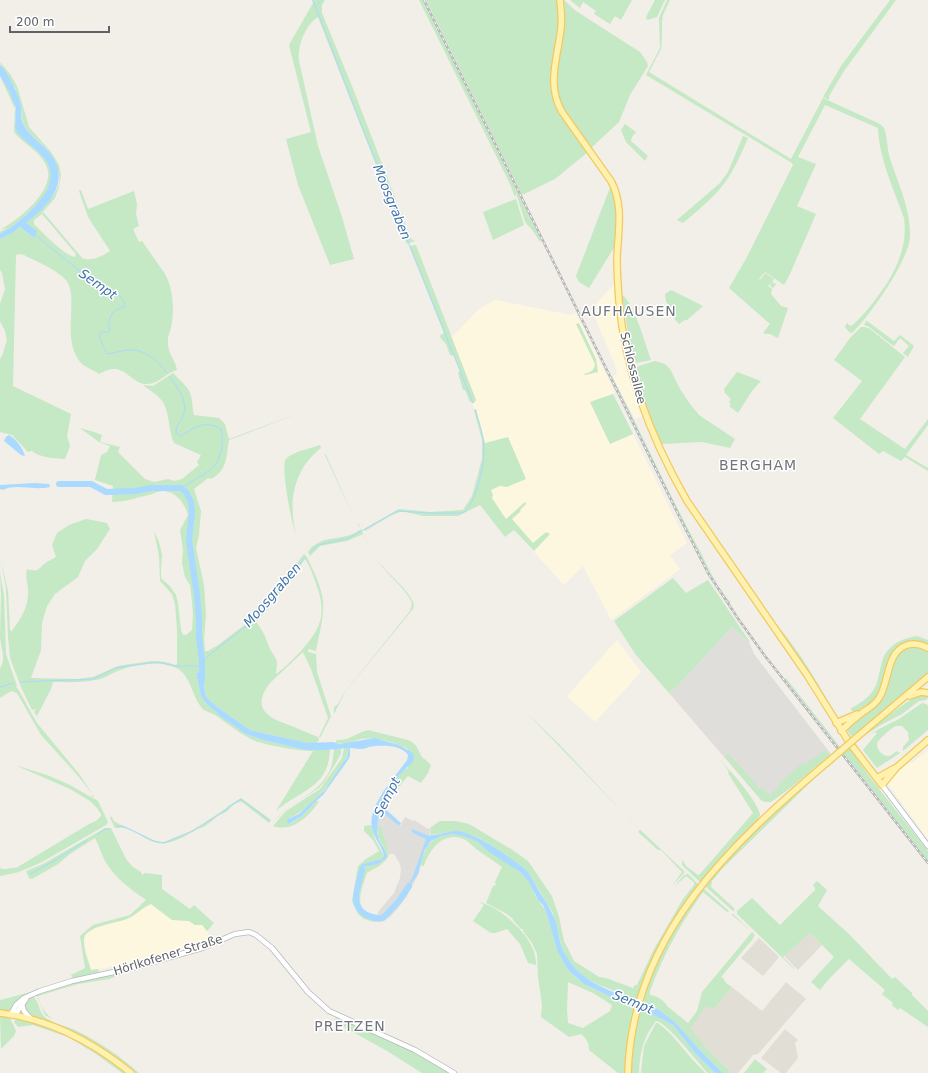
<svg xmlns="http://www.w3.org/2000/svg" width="928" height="1073" font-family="'DejaVu Sans',sans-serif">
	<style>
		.commercial { fill: #fef7e0 }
		.industrial { fill: #e0deda }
		.education { fill: #e1ded6 }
		.green { fill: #c5e8c5; fill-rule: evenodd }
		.water { fill: #aadaff }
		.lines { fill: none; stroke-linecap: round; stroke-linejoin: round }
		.stream { stroke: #aadaff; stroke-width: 1 }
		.river { stroke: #aadaff; stroke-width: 6 }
		.minor-casing { stroke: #b5b8bc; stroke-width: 6 }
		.major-casing { stroke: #f2c960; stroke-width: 8 }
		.minor { stroke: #fff; stroke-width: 4.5 }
		.major { stroke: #fff2af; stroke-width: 5.5 }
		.rail-casing { stroke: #b6b7b8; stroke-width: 2.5 }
		.rail { stroke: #fff; stroke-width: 1; stroke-dasharray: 3; stroke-linecap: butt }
		.major-bridge-casing { stroke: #f2c960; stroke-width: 8; stroke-linecap: butt }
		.major-bridge { stroke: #fff2af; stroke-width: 5.5 }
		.labels { text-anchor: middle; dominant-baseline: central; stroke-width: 3; stroke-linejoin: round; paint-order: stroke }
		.street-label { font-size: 12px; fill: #5f6368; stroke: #fff }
		.water-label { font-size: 13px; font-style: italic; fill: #4174aa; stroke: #fff }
		.quarter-label { font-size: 14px; letter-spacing: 1px; fill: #70757a; stroke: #fff }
	</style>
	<rect width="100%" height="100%" fill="#f1efe8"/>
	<path class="commercial" d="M616,282L618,307L641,408L637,409L640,410L642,416L635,419L612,376L617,374L615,365L593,313L595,305Z
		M496,300L571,315L576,313L615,393L590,402L610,444L633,434L687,543L670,555L680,569L611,620L583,566L564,585L514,530L505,537L474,497L482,467L484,448L475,410L454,354L451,338L480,308Z
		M617,640L641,672L595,722L567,696Z
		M928,750V839L888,784L897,773L907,764L913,762Z
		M151,904L172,920L189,921L195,925H202L207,931L211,941L171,952H167L106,968L91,970L85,946L84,938L86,934L97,927L127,919L143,908Z"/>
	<path class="industrial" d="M732,627L749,642L754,654L831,754L789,789L771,802H766L761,800L669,693L673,689L674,690Z
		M381,811L400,826L405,817L413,821L414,820L428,829L431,827L419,873L407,896L398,908L390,917L381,922H374L375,917L378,916V912L394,893L400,878L401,869L399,862L394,854H389L381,827L377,826L380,812Z"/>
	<path class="education" d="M810,933L822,945L798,970L784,956Z
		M759,938L779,957L763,976L741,958Z
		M786,982L806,999L766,1045L758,1054L753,1055L738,1073H732L711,1053L689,1029L706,1006L713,1010L732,987L762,1011Z
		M785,1029L798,1040L795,1043L798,1058L786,1073H781L761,1058Z"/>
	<path class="green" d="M312,0H325L322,5V13L354,91L411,239L415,241L407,244L318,17C305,25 297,47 299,61L318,146L342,217L354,259L330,265L298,185L286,139L311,132L289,45L313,3Z
		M419,0H423L541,240L540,242L533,231L525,222L516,193L515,197L509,182Z
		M426,0H559L560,10L554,99L588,152L555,179L522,195Z
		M564,0L576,11L640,52L647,62L648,66L630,95L619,122L590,149L559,103L555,75L565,12Z
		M570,0H632L621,20L615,16L610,24L594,14L596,11L583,2L580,8Z
		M655,0H665L657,17L647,20L646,17Z
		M667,0H670L663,15L662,22V37L661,49L649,72L791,159L823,98L880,124L884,128C887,136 887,146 889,155C897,182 911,208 910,237C909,260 869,317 852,333L849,332L845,327L847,323L850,326C854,325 864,314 867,310C889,284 909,253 904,218C894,190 879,158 878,128L825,105L798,157L816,164L797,206L816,214L790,274L784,285L765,272L759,279L760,280L765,273L774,279L772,282L776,284L773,288L770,286L771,283L768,286L772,289L771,294L781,306L788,308L778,338L770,334H766L763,333L770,324L729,288L747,257L793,165L792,163L646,75L660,48L659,18Z
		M890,0H896L844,71L829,96V100L823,97L841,66Z
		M0,62L10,74L17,86L29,127L51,152L59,165L61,175L59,187L55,198L42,213H44L82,258C91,262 103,256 110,251L88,217L79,191L81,190L88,209L134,191L137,204L136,214L139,226L133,229L139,242L142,241L165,274C173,288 174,307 172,323C171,330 167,336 168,344C168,354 176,361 177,370C166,373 160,383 148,384C129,385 125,358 99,374C94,370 86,368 81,363C60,339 80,297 66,280C56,269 37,262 24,255L20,254L16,255L13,386L71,414L67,436L70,446L65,459C54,458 40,458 32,451L28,452L12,435L0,432V359L2,356L7,340L5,331L0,321V304L5,289L2,273L0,270V239L11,234L20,227L34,238L36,231L25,223C38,214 63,192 59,175C58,169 50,155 47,150C41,142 31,137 26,128C21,120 22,114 21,105C20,101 18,97 17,94C16,92 16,89 15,88C12,83 0,67 0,62ZM42,214L75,253L76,254L75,257C65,256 42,232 34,224V220Z
		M0,76C6,85 16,101 16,112C16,117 14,123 16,127C21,141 36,147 45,159C51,167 53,178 49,188C42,202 15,227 0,234V232L7,228H6L0,230C18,220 58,189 46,165C39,150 23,144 14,132L15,109Z
		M625,124L636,132L632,137L631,141L648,156L645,161L626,142L621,130Z
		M743,136L748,138C741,154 734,171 723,185C712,199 697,211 683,223L677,220L720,183L728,172Z
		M611,185L617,206L615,246L589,288L579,282L576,276Z
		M516,199L524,225L493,240L483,212Z
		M416,245L476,400L474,403L470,402L465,390H463L458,373L460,371L454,356L450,355L446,344L439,336L444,333L409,246Z
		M671,290L703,306L687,320H685L679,324L674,318L677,315L666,302L665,294Z
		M622,295C633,300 646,346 651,360L636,363L630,346Z
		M867,321L894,341L900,335L914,346L908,357L903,353L909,346L900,338L894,346L892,345L869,327L864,325L867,320Z
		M579,323L596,359L598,372L585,375L584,374C591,372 594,371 595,364L576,324Z
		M861,327H865L870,329L905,357L860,419L905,449L928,419V425L906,455L928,468V471L905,457L901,461L883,451L879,454L833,418L862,381L834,360L850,338Z
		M655,361L665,364L670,369L680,389L690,404L699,415L735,439L730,448L702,442L662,444C652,427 638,388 637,367L639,366Z
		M737,372L761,381L752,391L738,413L729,406L731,404L729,402L731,399L725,393L724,389Z
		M173,373C179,380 189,386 191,396C193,403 192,409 194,415L219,418L225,424L229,439L305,411L229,440C226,456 228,470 211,479L208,478L194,489L201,511L199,535L196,548L204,585L206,615L204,639L205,651H208L218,645L254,618L271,597L304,554L307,557C313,571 322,586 323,602C324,618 319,635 316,651L308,649V652L316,654L317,672L331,716L320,738L319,737L328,718L311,669L303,652L270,683C251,708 267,717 289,725C299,729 308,733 318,737L319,740L316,743H306L250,730L216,706L208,699L205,694L203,672L196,673L201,696L204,701L220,716L246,734L263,740L306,750L330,749C329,788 300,790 276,811L313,751C300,751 265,745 253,740C239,733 228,724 215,715C212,713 207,712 204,710C190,697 193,672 171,666C156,661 135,664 120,670C111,673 105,679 95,680C82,683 67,682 53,682L51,689L37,716L45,727L34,712L36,709L32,710L21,687L10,658L8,637L6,588L0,557L8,591L10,629L11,632C20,620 29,607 28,591C28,583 25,578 27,569C41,573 37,568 47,562C50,560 53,559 56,557L52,545L57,533L69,525L86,519L107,523L110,529L97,549L85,561L78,577L55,594L47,606L42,623L41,650L31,678L77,679L93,677L118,666L151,661L165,662L176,665L177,664V630L175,604L172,594L160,581L159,556L154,531L159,542L162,555L161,570V578L164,581L170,586L176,595L178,603L181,630L183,635H186L192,630L193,614L191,593L190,585L185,577L182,563L183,550L180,530L188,515C185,504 176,491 163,491C158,491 154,494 148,495C136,498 125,502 112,502L113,486L95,480L101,455L107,452L110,446L99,442L80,428L94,432L102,435L100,442L120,447L118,452L145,479L154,482L168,479L174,481L182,479L199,465L197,462L201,455L174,443C168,430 170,414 163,402C158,395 149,390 143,385L153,386ZM305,559C309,565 313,574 315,581C327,612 323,627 301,651C293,659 285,668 276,674L277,663L276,659L270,649L264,634L256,621L268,609Z
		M610,376H612C642,434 669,495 701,553C708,567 719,592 731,602L729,604L709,572L693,542Z
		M613,394L633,434L610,444L590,402Z
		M476,409L485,443L508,437L526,479L507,487L500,486L491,490L493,495L492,498L506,519L525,502L526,504L520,510L521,511L512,519L533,543L546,532L550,534L534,551L514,530L505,537L480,505L458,516H423L406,512H400L390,516L365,531L364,529L399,509L430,512L463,510L472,496L482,459V440L474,410Z
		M320,445L321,448C293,470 288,502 296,534C292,525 280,466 286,459C292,452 312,448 320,445Z
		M324,453L326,455L356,522L359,525C365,537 370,550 378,561C387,573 410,591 414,604L413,609L345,692L334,714V707L338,704L344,693L410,611L412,604C410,593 388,575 380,564C373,555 368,544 363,534L347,541L320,546L310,556L308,552C310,549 312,546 315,545C328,535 346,541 361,529L356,522Z
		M0,572L4,596L6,654L17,686L16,687L18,689L37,723L80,775L94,797H92V794L79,777L41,735L17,693L11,691L0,698V669L3,661V654L0,638L1,595Z
		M673,578L686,593L708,580L750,642H749L732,627L674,690L673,689L669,693L636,655L614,621Z
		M771,619C799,648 819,686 840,721L838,722L818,687Z
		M917,636L928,640V645C922,641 914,640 907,643C884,650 888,676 878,694C873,704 863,707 854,712L850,709C859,704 869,698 874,689C880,679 879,667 884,656C891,643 904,638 917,636Z
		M914,646L928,650V675L856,734L851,736L846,728C854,721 876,706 882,698C896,677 883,655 914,646Z
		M786,678L841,748L847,744L869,776L928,851V861L785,679Z
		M922,694L928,695V698L926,700L919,701L902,714L881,725L862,737L861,736L907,702L916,696Z
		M922,703L926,704L928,706V730L903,751V747L909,740L908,732L902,726C900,726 898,726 896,726C892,727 878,740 877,743C876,749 883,757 889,756C892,755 894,753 897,751L900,753L877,768L863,750L877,733L875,732L865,737L881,728L899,719Z
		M528,714L559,744L632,822L684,871V873L672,886L682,872L680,870L661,850H658L638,832L640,830Z
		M368,730L408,740C420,746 416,749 423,758C426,760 428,762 431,765L428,773L421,783L408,776L391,796L383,808L382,807L399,775L401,772L408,768V749C393,742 378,737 361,739C352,741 345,745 336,743V740C349,741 356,733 368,730Z
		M344,748H349C347,768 309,812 289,818L290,824L303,815L316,801H319C310,816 292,833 273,826L286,811L320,789L342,758Z
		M334,749H341V754L325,781L319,788L285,810L275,820C291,801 319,795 330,770C333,764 333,756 334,749Z
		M825,750L830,755L789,789L771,802L762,801L725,757L728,753L755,783L759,789L764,788L765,791L770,795L780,785L779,784L802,763L804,765L810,759L811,761Z
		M720,760C730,770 759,803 760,815L758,819L728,849L700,882L682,865V860L687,867L698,875L700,874L753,813L728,773L729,771Z
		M829,764L722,869L712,881L711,887L734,908V911H733L705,886C740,840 785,801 829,764Z
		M15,765L47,775L68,784L98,801L108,822L106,825L42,862L19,872L0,876V868C6,871 10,867 16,868L89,824L96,821L101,816V814L97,808L90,801L70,789Z
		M241,798L271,820L269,823L242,802C233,802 231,809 224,813C222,814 220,814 218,815C215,817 217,817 214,819C212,822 208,823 205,826C202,828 199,828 196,830C187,835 177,841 167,843C147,847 134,824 115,828L110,818L111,816L114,821L119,824L157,842H164L194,830Z
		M440,821H455L469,824L511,849L528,861L552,896L559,917L564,941L574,961L599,977L606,978L633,988L635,985H637L654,949L683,899L694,885V882L686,876L674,887L684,875L688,874L698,884C673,917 649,960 637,1000L597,984L583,976L575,968L568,960L562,948L553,913L532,878L526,870L492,846L479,838L471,835L457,831L430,835L431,827Z
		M371,825L375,839L384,856L382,859L362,864L359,878H361L364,866L383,861L386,852L378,837L377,826H381L389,854C386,864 375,868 367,873C361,891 351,912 378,916L375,917L374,922L364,919L358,914L352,901L358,866L366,859L379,851L373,840L364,831V826Z
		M105,828H111L126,859L133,867L141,872L142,875L145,873L162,875V889L190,909L194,905L214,923L207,931L202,925H195L189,921L172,920L151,904C141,908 137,915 127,919C117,923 85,926 84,939C83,949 88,960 91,970L98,969L99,972L73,978L71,975L85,968L80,936L93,925L130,915L146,900C130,889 115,878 105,861C101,854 99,845 95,838L70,854L58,864L32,879L29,878L26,871L43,864Z
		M452,834C461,835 471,837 478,842C482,845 485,849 490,852C500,859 522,871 529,881C533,887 534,896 538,900C542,906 545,908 547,916C554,933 556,951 566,967C579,987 613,997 635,1005L628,1049L626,1073H618L589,1050C589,1043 587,1039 581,1034L569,1037L541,1017L542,1005L538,977L537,954L532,943L523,931V929H521L513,920V919L507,914L486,903L493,886L496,885L495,882L502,867C494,861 486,856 479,851C473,847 468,840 461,838C442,833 429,850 424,866L420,865C426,846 430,836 452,834ZM568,982L593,993L612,1005L610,1011L583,1028L568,1023L567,1010Z
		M817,881L827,890L818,906L850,935L892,979L895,977L912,993V995L928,1011V1027L900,1008L898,1010L892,1005L893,1003L882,994L885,990L849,959C839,969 829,978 820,990L811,982L834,957L810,933L783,957L794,968V969L737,914V911L752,898L780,925L815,890V888L813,885Z
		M703,888L729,911L727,912L703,892C680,925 664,953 650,991V995C657,996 664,1000 667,1006L688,1023L697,1011L702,992L752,932L731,914H733L755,935L752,940L721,977L723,978L726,983L732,987L713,1010L706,1006L690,1029L711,1053L732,1073H723L699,1049L675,1022L658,1009L643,1003L652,972L668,938L697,895Z
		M479,902C498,906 524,929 532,947C535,953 536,959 536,965L528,963L520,944L507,929L495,933H491L473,921L484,905Z
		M131,971L109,979L78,984L38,996C41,1007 45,1014 54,1020L45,1015L37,996L38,994L84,980Z
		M31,992L10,1010H0V1000Z
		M32,996C40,1000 38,1013 46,1018C55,1024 66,1026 75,1030C98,1041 120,1056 139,1073H134L121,1062L29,1014C23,1006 23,1001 32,996Z
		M641,1009L666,1021L673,1025L695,1053L715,1073H708C697,1062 668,1023 656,1021C643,1038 640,1052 639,1073H631L634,1038Z
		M0,1015L10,1018L16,1031L14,1036L1,1049Z
		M337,1018C377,1033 415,1051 452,1073H422L387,1051L335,1022L334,1019Z
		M16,1019L42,1025L82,1041L128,1073H122L96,1054L68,1037L33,1025L18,1027L14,1022Z
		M656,1023H658C677,1037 688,1058 706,1073H641L644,1046Z
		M755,1059L767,1069L763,1073H744Z"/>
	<path class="water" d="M0,65C7,71 19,95 21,105C22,111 20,117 23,123C28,135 39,141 47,150C73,179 51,204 26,223L37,231L34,238L20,227L11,234L0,239V234C15,227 42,202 48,188C52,179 51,170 47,162C39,149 25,143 17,132L15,126L16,108L9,91L0,76Z
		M9,435C16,439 23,448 25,456L21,455L4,441L6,437Z
		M35,483L49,484L50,487C35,491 16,483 3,490L0,489V485Z
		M203,672L205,694L208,699L216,706L250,730L307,743L333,742L339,744L375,738L399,745L413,753L414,757L413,762L399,775L383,807L401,823L399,826L381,811L380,812C378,818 376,831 378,837C380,845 388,850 386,858C380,864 372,866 364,866L361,878H359L360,868L362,864L382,859L384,856C383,848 374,838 372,828C367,806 395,777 407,760L408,755C401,744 380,745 369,747C366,748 363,749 360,749C357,749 353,748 350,748V756L348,760L323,795L316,801L303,815L289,824L287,822L288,819L299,814L325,790L347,757L349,748L325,750H306L263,740L246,734L220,716L204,701L201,696L196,673Z
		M412,829C417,831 422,833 426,835C433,837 448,831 456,831C476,832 509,857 525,869C532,876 536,886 541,894C545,900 549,906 552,913C558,924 558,937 562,948C576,980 606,990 637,1000L635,1005L609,996L584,984L571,973L566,967L558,952L547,915L543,905L538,900L529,882L520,872L489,852L478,842L472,839L463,836L452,834L441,836L431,841L424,851L418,874L405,892L413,876L426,839L413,833V832L411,831Z
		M643,1003L658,1009L675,1022L699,1049L723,1073H715L695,1053L673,1025L666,1021L641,1009Z"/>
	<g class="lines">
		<path class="stream" d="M313,0L362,127L473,403
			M317,5L322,0
			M34,234L97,285L120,296L125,304L124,307C112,310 113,312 108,323L110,329L108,332H102L99,334C101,341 103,348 108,354C115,353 123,350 130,350C146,349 158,362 167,373
			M170,377C178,388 189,402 183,416C180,424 176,424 176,433L181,436C195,427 205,420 221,429C224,441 222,458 213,467C206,474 190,482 181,488
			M311,552L318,545L349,538L397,511L430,513H463C476,505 484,465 484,450C484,437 479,422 475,410
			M202,662C219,645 239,634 255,618C275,600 287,577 305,558
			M21,682L94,679L115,668L158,662L175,666H197L202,670
			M0,687L13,683
			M117,827L123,826L154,841L164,843L190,832L227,810L228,807L241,799L269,820
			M98,834L103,830L109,829
			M30,874L54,861L87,840"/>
		<path class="river" d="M59,484H91L106,492L135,491L151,488H181L186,492L191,502L192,512L189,541L197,595L199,619V637L202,662V680
			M362,870C360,878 355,893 356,901C358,914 372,919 383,918L399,901L409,886"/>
		<defs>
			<path id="minor" d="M882,785L928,846
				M22,1004L24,1011L31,1019
				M11,1014L16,1005L24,998L40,991L72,981L132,968L202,948L235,934L249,932L256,935L272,948L308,992L329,1011L415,1050L454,1073
				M15,1015L26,999"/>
			<path id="major" d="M560,0C561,9 562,19 561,28C558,56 546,85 562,112L611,181C624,205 618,232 617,258C617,272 618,287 619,301C625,372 652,440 687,501L807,675L849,742L882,785L897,767L928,740
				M910,696L921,692L928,693
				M836,723L857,714
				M841,731C848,724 855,718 863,712C869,708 875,705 879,698C890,682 885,653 907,645C914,643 921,644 928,648
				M857,737L928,677
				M877,778L895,768
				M0,1013C50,1019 93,1042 131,1073
				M628,1073C632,935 731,844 829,761"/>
		</defs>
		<use href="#minor" class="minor-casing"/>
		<use href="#major" class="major-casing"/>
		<use href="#minor" class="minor"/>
		<use href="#major" class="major"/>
		<defs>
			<path id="rail" d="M424,0L680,518L708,573L739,620L765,656L928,863"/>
		</defs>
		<use href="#rail" class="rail-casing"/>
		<use href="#rail" class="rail"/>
		<defs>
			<path id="major-bridge" d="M829,761L857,737"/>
		</defs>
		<use href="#major-bridge" class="major-bridge-casing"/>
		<use href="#major-bridge" class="major-bridge"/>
	</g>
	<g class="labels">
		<g class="street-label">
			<text transform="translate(633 368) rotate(76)">Schlossallee</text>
			<text transform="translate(168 955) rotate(-17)">Hörlkofener Straße</text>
		</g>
		<g class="water-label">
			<text transform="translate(392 202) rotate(68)">Moosgraben</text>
			<text transform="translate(98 284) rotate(35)">Sempt</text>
			<text transform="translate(272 595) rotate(-49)">Moosgraben</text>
			<text transform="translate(387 797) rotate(-63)">Sempt</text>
			<text transform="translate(633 1002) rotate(22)">Sempt</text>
		</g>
		<g class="quarter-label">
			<text x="629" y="311">AUFHAUSEN</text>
			<text x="758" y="465">BERGHAM</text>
			<text x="350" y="1026">PRETZEN</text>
		</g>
	</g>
	<path d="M10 26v6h99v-6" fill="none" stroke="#5f6368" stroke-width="2"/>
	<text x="16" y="26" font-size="12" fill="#5f6368" stroke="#ffffff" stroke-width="3" paint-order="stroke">200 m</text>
</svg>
